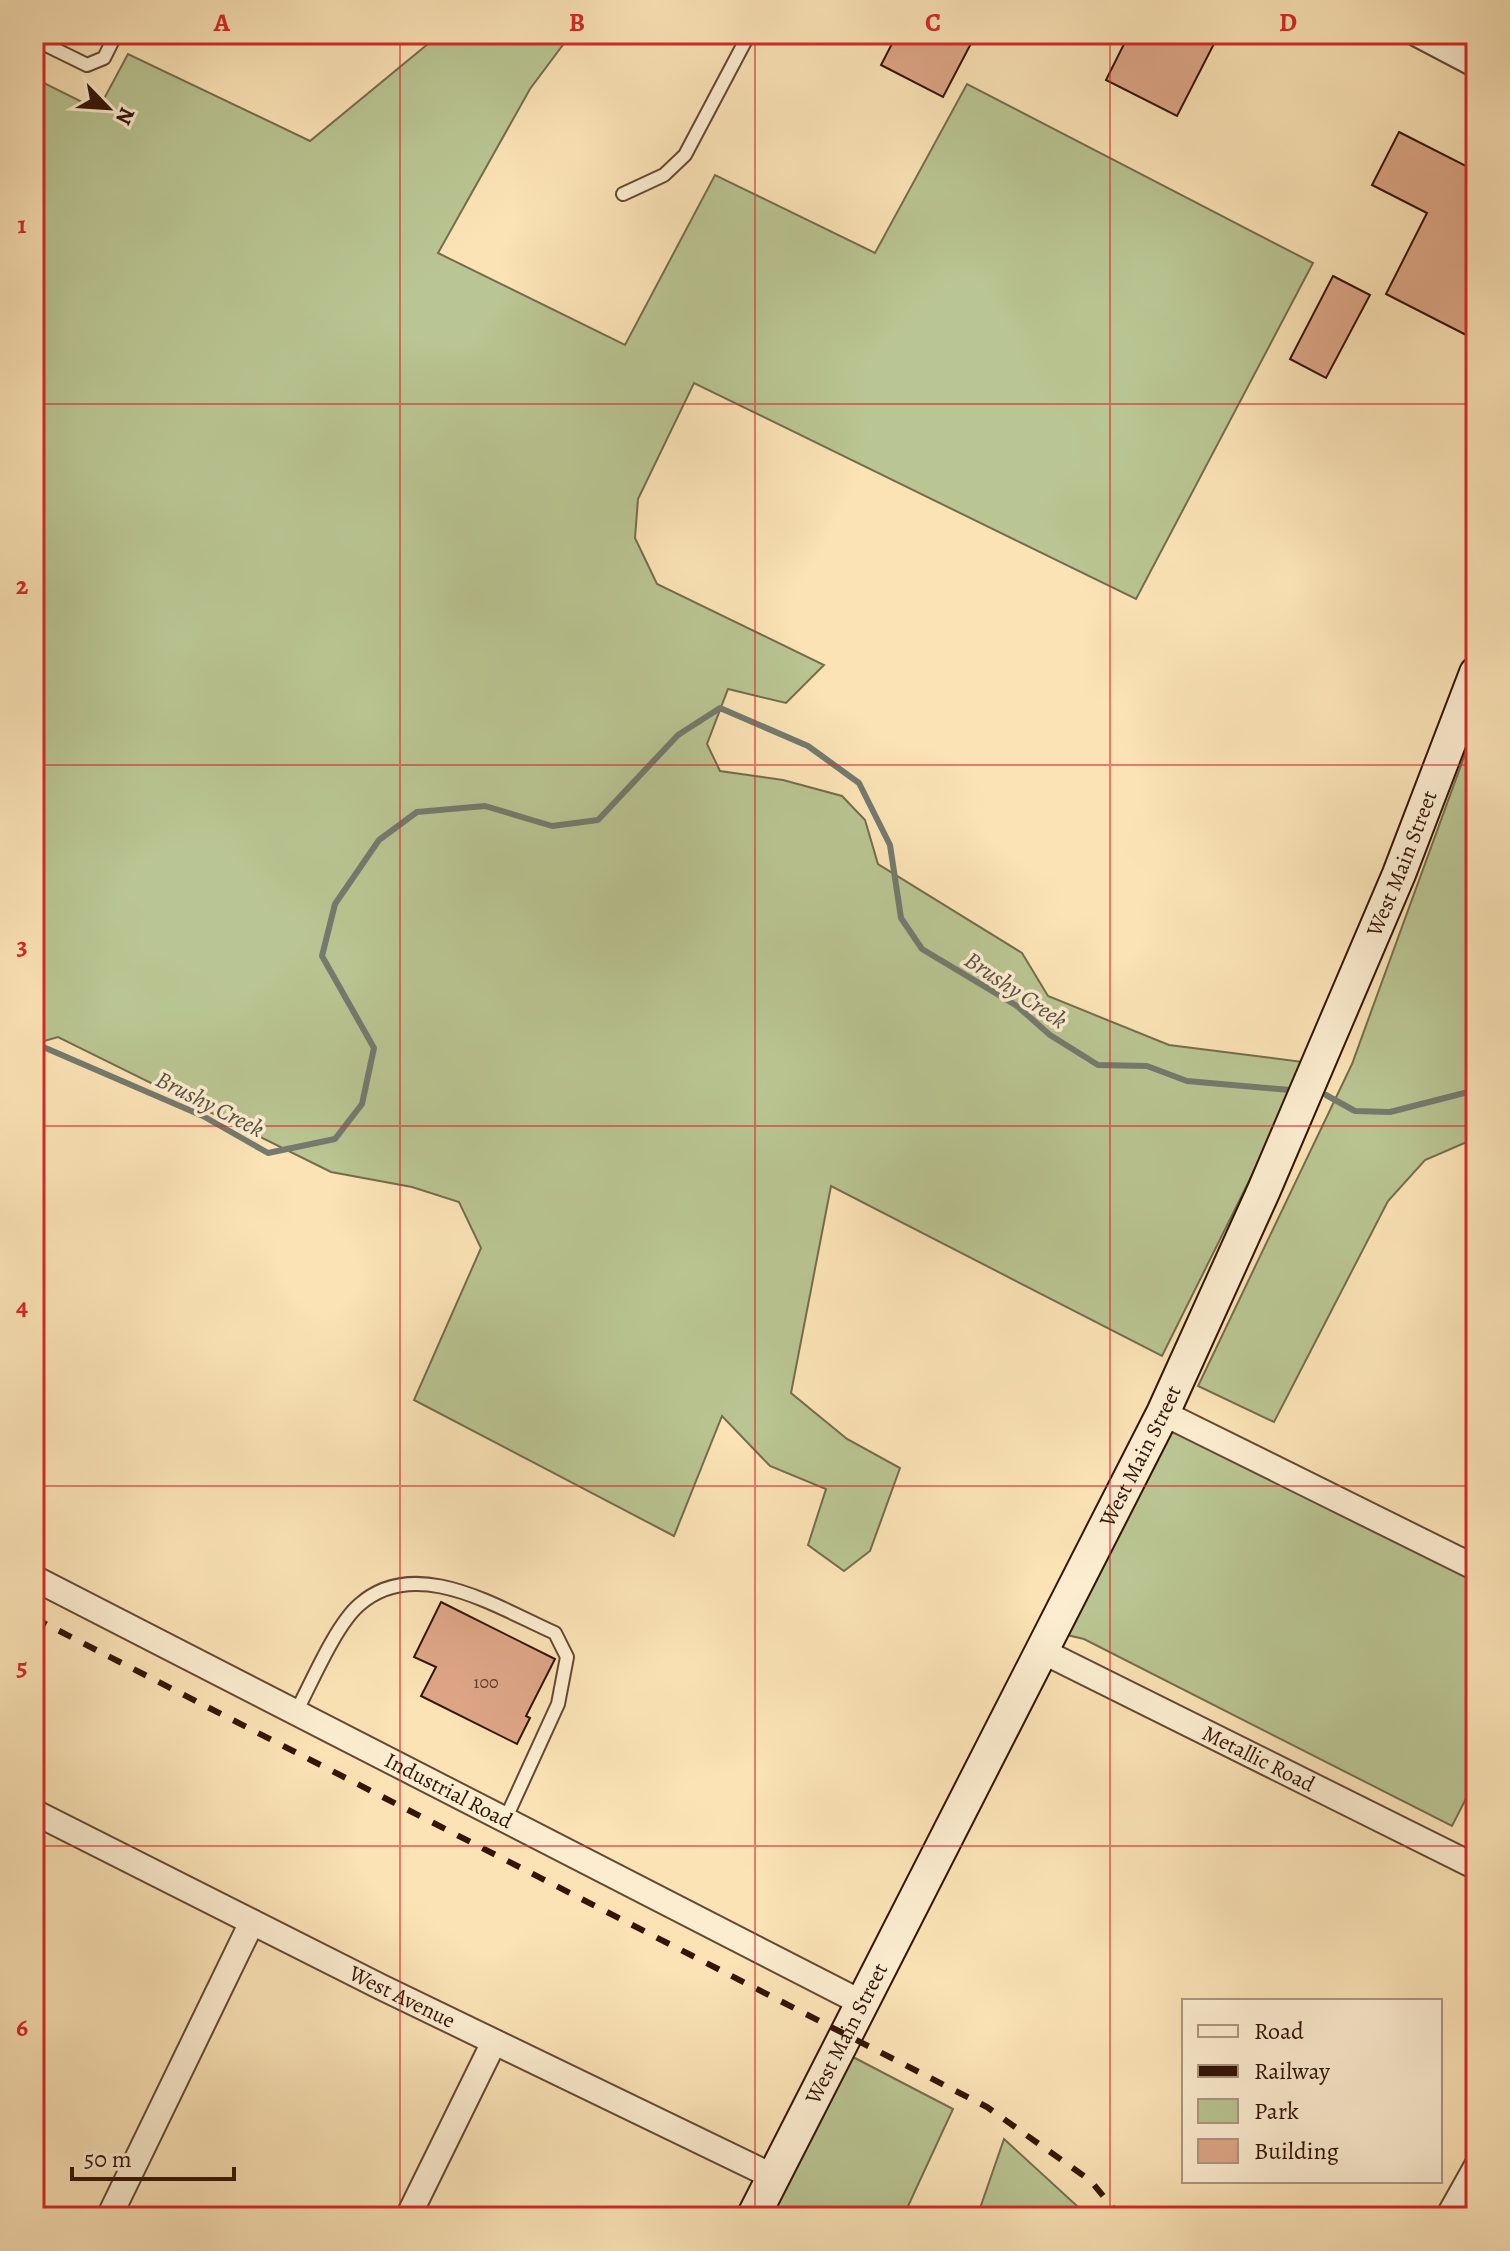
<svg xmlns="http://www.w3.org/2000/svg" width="1510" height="2251" font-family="Alegreya,serif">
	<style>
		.green { fill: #b9c592; stroke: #766c4c; stroke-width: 2 }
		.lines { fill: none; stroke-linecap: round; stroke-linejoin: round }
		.stream { stroke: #747a6e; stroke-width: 6 }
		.building { fill: #dea687; stroke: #331407; stroke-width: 2 }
		.lane-casing { stroke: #654833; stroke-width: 16 }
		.street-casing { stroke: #654833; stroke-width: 28 }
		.secondary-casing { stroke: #331407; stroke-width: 36 }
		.lane { stroke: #fcedd0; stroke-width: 12 }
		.street { stroke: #fcedd0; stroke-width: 24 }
		.secondary { stroke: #fcedd0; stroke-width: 32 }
		.rail { stroke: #331407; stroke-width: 6; stroke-dasharray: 14 14; stroke-linecap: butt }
		.grid { fill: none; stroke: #d62828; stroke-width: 2; stroke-opacity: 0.55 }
		.labels { text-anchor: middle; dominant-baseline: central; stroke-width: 7; stroke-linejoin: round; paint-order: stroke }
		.number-label { font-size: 18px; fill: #5e3827 }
		.street-label { font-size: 22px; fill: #331407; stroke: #fcedd0 }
		.water-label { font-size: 24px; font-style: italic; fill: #595043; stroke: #fcedd0 }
		.neatline { fill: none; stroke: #d62828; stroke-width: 3 }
		.grid-label { font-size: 26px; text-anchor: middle; font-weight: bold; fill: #d62828 }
	</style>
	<rect width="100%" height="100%" fill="#fbe3b6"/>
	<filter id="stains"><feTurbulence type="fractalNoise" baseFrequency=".0025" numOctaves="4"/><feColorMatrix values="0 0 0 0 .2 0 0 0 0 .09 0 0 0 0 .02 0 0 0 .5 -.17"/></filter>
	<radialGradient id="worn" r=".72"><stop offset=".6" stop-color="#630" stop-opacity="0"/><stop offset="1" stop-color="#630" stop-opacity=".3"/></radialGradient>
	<path class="green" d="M440,34H571L530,89L438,253L625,345L715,175L875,253L967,84L1313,263L1136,599L694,383L638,499L635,538L657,584L824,665L786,703L728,689L707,744L720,771L783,780L842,796L865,820L878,864L1022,953L1048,996L1169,1045L1303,1062L1272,1135L1162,1356L831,1186L791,1393L847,1439L900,1468L870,1551L844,1571L808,1545L826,1489L770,1466L722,1416L674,1536L414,1400L481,1248L459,1202L412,1187L331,1172L58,1037L34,1044V78L98,110L128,54L310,141Z
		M1476,724V1138L1425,1160L1388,1201L1274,1422L1198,1386L1352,1064Z
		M1190,1424L1476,1569V1779L1452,1826L1084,1639L1067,1635L1167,1434Z
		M851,2056L953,2109L903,2217H768Z
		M1004,2139L1089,2217H977Z"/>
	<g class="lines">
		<path class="stream" d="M34,1043L203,1116L268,1153L335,1139L362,1104L374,1048L322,956L335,904L379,840L417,812L485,806L552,826L598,820L678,735L720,708L808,746L859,783L890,845L901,918L922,949L1017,1006L1050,1035L1098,1065L1147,1066L1187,1081L1290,1090
			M1326,1095L1355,1111L1390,1112L1476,1090"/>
	</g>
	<path class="building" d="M897,34H976L943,97L881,65Z
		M1129,34H1219L1177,116L1106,80Z
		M1399,132L1476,171V340L1386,294L1427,213L1372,185Z
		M1333,276L1370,295L1326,378L1290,359Z
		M441,1602L555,1659L526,1716L530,1718L517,1744L421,1696L436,1667L414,1657Z"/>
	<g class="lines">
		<defs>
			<path id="lane" d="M34,39L87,65L104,58L116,34
				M623,194L664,175L685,155L749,34
				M296,1712C311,1684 335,1626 359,1605C416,1554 498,1608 555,1633L567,1657L558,1704L505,1820"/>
			<g id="street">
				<path d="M1417,34L1476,65"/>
				<path d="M1163,1413L1476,1568"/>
				<path id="s1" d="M34,1578L862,2003"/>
				<path id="s2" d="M1042,1651L1476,1867"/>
				<path id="s3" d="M34,1812L381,1987L774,2177"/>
				<path d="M109,2217L252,1922"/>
				<path d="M408,2217L494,2042"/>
				<path d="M1448,2217L1476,2167"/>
			</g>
			<g id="secondary">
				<path id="s4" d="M753,2217L1163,1413L1264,1190L1399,874L1476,673"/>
			</g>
		</defs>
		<use href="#lane" class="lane-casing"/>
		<use href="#street" class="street-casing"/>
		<use href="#secondary" class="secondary-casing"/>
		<use href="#lane" class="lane"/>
		<use href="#street" class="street"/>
		<use href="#secondary" class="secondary"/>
		<path class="rail" d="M34,1618L987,2107L1091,2181L1120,2217"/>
	</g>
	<path class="grid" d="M400,34V2217M755,34V2217M1110,34V2217M34,404H1476M34,765H1476M34,1126H1476M34,1486H1476M34,1846H1476"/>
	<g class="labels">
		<g class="number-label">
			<text x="486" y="1682">100</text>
		</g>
		<g class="street-label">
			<text stroke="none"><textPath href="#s4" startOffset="1502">West Main Street</textPath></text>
			<text stroke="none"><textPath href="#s4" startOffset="854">West Main Street</textPath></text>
			<text stroke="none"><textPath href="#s2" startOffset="242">Metallic Road</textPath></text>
			<text stroke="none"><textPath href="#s1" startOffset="466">Industrial Road</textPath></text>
			<text stroke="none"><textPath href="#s3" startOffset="412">West Avenue</textPath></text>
			<text stroke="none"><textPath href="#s4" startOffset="206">West Main Street</textPath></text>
		</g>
		<g class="water-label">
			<text transform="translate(1016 990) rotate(34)">Brushy Creek</text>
			<text transform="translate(210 1104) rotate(27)">Brushy Creek</text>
		</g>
	</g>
	<rect width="1510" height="2251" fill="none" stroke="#fbe3b6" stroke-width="88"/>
	<rect x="1182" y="1999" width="260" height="184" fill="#fcedd0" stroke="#ac9680" stroke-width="2"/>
	<rect x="1198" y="2025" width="40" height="12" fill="#fcedd0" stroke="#ac9680" stroke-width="2"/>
	<text x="1254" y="2039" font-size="24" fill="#331407">Road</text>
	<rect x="1198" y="2065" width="40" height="12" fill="#331407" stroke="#ac9680" stroke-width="2"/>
	<text x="1254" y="2079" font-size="24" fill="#331407">Railway</text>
	<rect x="1198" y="2099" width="40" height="24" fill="#b9c592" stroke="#ac9680" stroke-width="2"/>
	<text x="1254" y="2119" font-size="24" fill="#331407">Park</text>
	<rect x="1198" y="2139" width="40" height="24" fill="#dea687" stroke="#ac9680" stroke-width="2"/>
	<text x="1254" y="2159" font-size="24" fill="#331407">Building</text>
	<g transform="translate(108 108) rotate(115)" stroke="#fcedd0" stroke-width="6" paint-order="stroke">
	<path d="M0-6L14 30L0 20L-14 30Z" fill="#331407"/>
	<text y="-12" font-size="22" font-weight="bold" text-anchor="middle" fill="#331407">N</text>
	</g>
	<path d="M72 2167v12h162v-12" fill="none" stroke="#331407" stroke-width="4"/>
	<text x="84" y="2167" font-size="24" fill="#331407" stroke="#fcedd0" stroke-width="6" paint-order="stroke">50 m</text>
	<rect x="44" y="44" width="1422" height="2163" class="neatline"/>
	<g class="grid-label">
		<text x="222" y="31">A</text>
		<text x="577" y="31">B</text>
		<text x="933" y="31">C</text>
		<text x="1288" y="31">D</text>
		<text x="22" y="233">1</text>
		<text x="22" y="594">2</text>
		<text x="22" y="954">3</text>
		<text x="22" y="1315">4</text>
		<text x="22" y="1675">5</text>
		<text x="22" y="2036">6</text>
	</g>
	<rect width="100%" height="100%" filter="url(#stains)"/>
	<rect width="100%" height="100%" fill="url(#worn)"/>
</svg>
